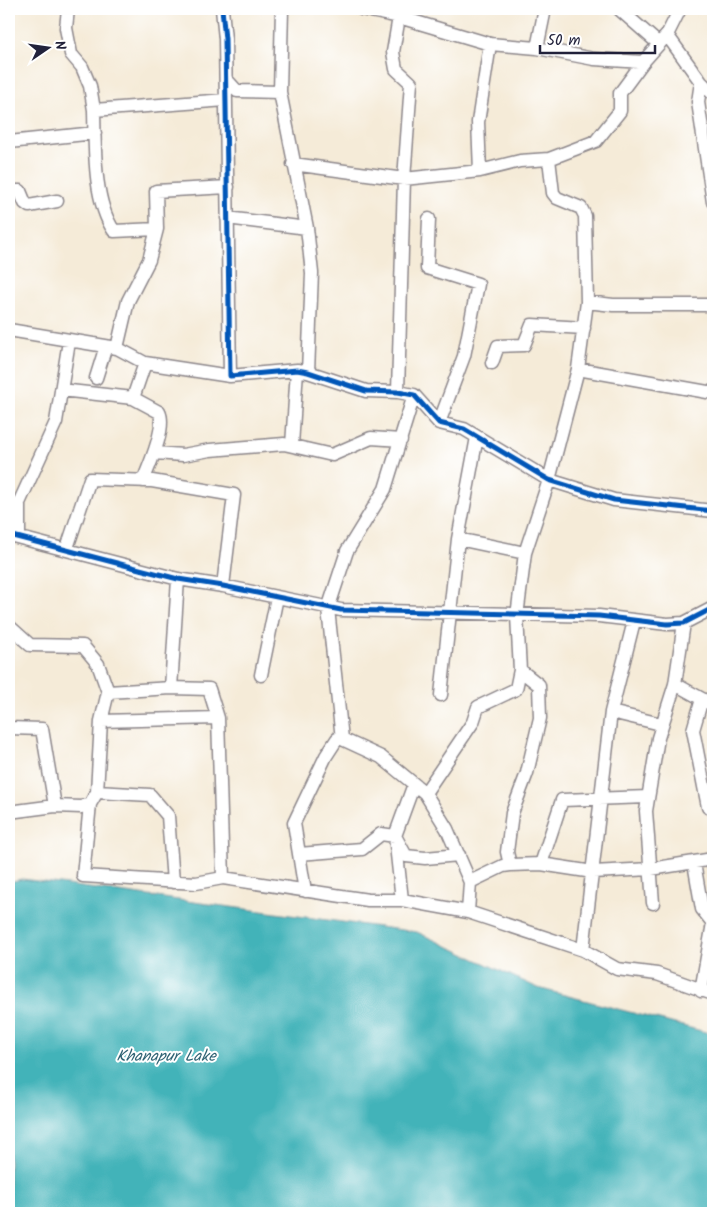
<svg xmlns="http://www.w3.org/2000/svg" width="722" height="1222" font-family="Kalam,sans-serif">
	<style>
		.water { fill: #42b3b9; stroke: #326a7a }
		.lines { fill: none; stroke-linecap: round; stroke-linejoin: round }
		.minor-casing { stroke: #8c868a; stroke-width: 15 }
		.minor { stroke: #fff; stroke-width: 12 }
		.cycleway-casing { stroke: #fff; stroke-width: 8 }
		.cycleway { stroke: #0057b8; stroke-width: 5 }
		.labels { text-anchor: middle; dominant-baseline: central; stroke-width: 4; stroke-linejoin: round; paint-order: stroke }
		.water-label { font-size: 16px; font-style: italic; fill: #306374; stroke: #fff }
	</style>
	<rect width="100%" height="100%" fill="#fff"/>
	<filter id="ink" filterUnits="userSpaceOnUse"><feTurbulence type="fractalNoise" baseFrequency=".02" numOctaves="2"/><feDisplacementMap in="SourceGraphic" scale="10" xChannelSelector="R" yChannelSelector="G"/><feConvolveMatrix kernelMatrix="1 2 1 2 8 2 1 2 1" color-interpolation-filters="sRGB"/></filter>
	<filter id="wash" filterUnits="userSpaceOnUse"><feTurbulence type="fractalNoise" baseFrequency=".0096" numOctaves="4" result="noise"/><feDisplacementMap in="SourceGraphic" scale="20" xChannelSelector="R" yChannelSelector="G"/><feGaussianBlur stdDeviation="1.12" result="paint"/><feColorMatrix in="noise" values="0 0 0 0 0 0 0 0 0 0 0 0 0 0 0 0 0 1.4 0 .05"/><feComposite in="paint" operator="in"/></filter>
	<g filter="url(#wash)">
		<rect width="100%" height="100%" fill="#f5ebd8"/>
		<path class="water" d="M22,879L417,932L538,988L713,1034V1213H9V882Z"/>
	</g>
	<g filter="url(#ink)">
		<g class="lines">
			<defs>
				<path id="minor" d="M68,9L66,28L71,54L82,67L90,86L94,110
					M222,9L225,39L230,376L297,370L308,372L366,391L398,392L414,395L439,423L464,429L549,480L614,500L713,511
					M282,9L280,92L307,228L312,273L308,372
					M361,9L399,17L393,52L396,69L411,83L404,179L398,392
					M619,9L659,44
					M399,17L490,44L537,48L594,59L643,62
					M667,35L701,82L713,94
					M537,48L545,9
					M226,79L237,91L280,92
					M701,82L698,102L713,202
					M9,142L95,133
					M549,159L553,193L557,198L581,208L585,216L587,302L578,369
					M293,164L404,179L480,171L520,161L549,159L596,141L620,111V93L643,62L667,35L680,9
					M480,171L478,122L490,44
					M9,191H20L25,203L29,206L57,201
					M227,218L307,228
					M429,219L427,268L478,284L464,356L439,423
					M157,229L114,231C93,200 95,147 94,110L226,100
					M587,302L613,305H713
					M9,330L117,348L145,363L230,376
					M117,348L128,301L149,260L157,229L156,191L228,187
					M492,363L498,346L524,345L532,325L584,328
					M96,378L106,346
					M61,390L133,398L159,412C167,427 149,466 143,481
					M133,398L145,363
					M292,445L297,370
					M155,453L183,455L210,450L284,444L332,455L371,438L401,440
					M9,535L178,579L223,586L341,610L599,616L667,624L684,623L713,608
					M19,537V503L56,422L69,341
					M458,539L525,553
					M67,548L90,479L152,481L234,495L223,586
					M9,626L30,645L83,646L98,664L108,692L101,721L97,792L90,804L81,807L55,806L9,812
					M261,675L277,597
					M675,684L713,705
					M171,688L178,579
					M108,692L171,688L209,689L218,718L223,878
					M441,695L458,539L477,437
					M702,699L693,730L708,807L713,809
					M611,712L661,724
					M101,721L218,718
					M9,728L42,729L55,806
					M97,792L150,795L168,816L173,882
					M425,793L473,722L478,707L516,689L520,670L517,616L525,553L549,480L578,369L713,393
					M90,804L83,876L196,883L223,878L368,900H402L468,912L470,882L447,829L425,793L381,757L342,739
					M299,854L362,849L381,834L395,836L406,856L425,858L459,855
					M694,863L702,909L713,923L701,991
					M541,864L562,800L648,797
					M510,865L541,864L593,872L651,869L713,859
					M470,882L503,866L510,865L507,852L512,813L527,773L540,718L539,685L520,670
					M305,891L294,823L326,756L337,739H342L328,609L347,551L385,489L414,395
					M402,900L395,836L414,784
					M653,903L646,811L658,738L675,684L684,623
					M468,912L583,950L617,969L657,974L713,994
					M583,950L611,712L634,621"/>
			</defs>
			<use href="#minor" class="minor-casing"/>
			<use href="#minor" class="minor"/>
			<defs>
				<path id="cycleway" d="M222,9L225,39L230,376L297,370L308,372L366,391L398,392L414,395L439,423L464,429L549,480L614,500L713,511
					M9,535L178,579L223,586L341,610L599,616L667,624L684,623L713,608"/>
			</defs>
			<use href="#cycleway" class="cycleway-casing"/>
			<use href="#cycleway" class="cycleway"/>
		</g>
	</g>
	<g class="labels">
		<g class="water-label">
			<text x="166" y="1056">Khanapur Lake</text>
		</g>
	</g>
	<rect width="722" height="1222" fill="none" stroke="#fff" stroke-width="30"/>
	<g transform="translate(48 48) rotate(77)" stroke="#ffffff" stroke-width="4" paint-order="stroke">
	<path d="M0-4L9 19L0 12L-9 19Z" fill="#22223b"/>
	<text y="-8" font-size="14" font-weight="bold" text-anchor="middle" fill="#22223b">N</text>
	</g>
	<path d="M540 45v8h115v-8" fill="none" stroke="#22223b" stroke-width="2.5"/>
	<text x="547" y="45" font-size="15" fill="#22223b" stroke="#ffffff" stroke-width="4" paint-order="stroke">50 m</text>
</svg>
